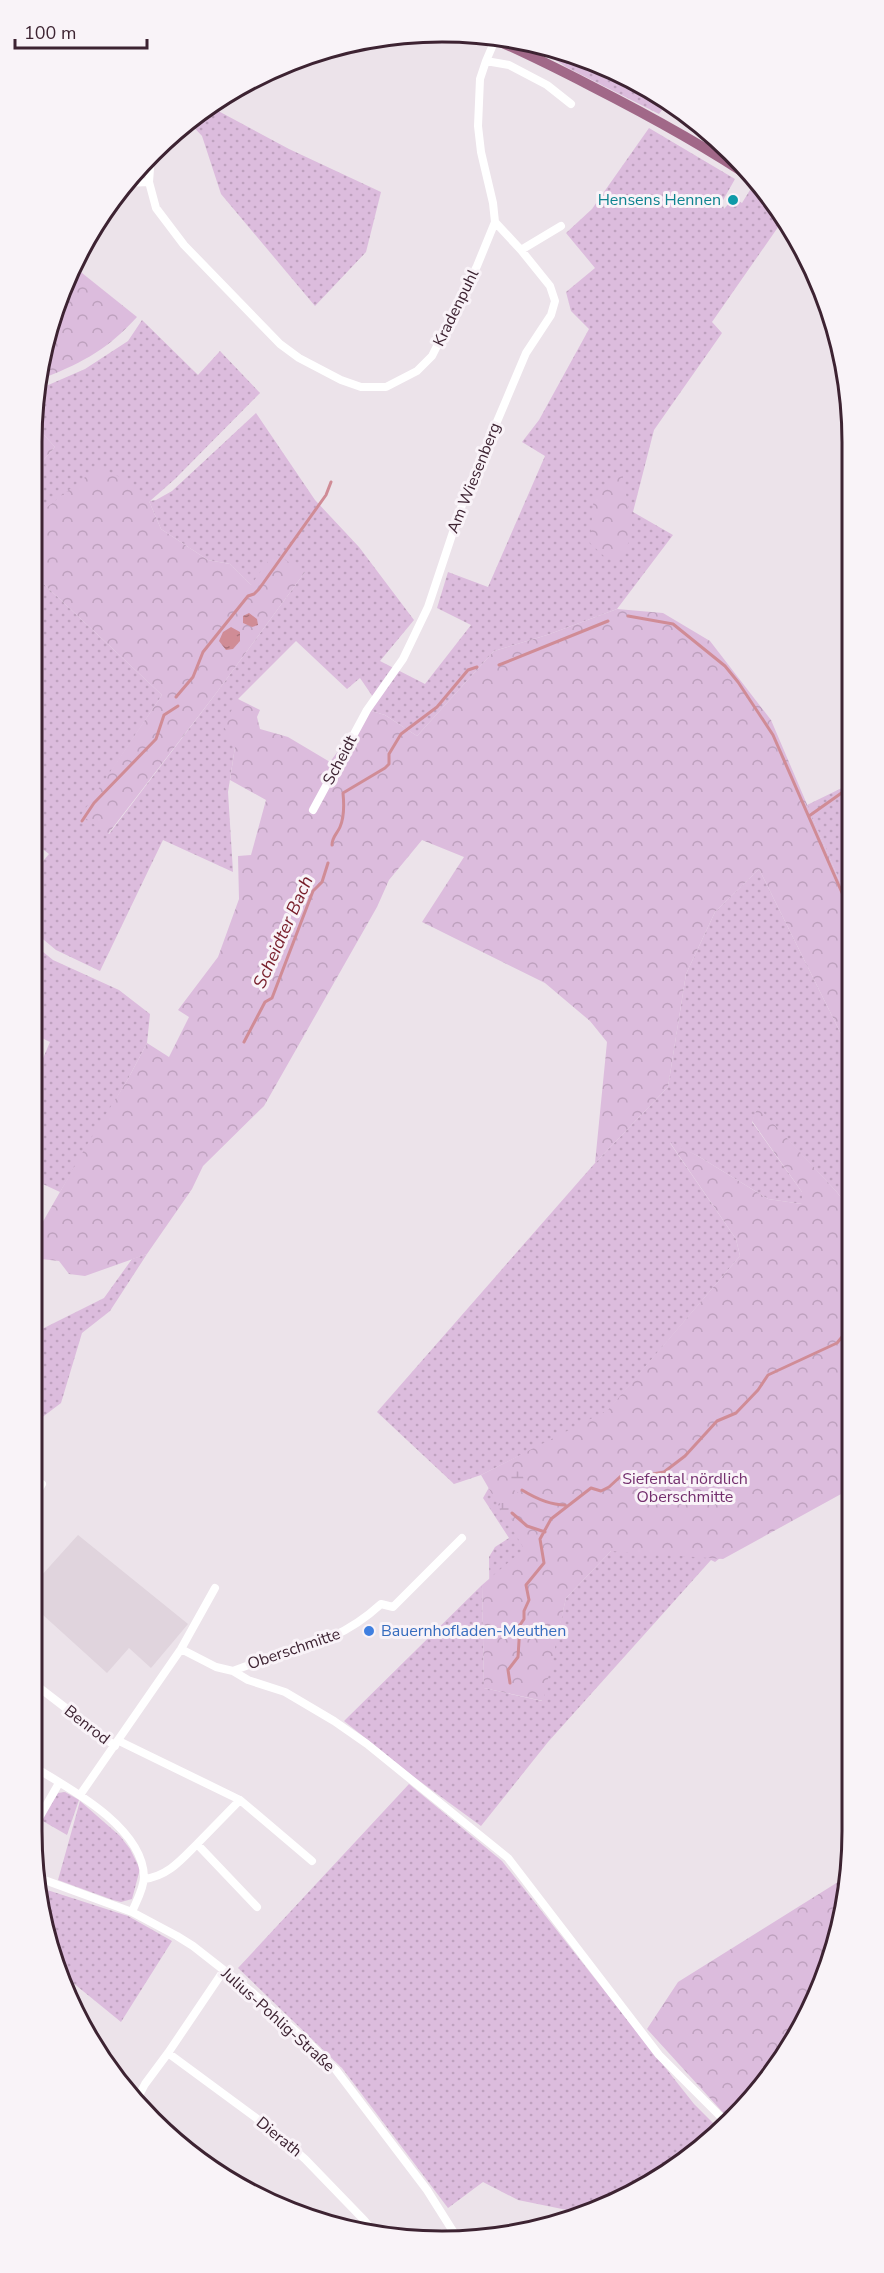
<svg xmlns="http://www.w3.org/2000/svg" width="884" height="2273" font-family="'Nunito Sans',sans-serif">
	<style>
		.built { fill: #e0d4dd }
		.grass { fill: url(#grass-dots) }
		.forest { fill: url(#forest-crowns) }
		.wetland { fill: url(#wetland-marsh) }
		.water { fill: url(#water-ripples) }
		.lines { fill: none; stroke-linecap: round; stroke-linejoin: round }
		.stream { stroke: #d08c96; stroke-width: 3 }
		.minor { stroke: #fff; stroke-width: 8 }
		.major { stroke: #a16888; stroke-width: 10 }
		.culture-dot { fill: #0f9aa8; stroke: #f9f3f8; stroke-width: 2 }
		.shop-dot { fill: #3f7fe0; stroke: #f9f3f8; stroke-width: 2 }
		.labels { text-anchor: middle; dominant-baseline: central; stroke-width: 6; stroke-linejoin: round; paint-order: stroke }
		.culture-label { font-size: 16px; fill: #0d838f; stroke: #f9f3f8; text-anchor: end }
		.street-label { font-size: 16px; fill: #3d2332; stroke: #f9f3f8 }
		.park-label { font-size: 16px; fill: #732e6d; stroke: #f9f3f8 }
		.shop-label { font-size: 16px; fill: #366cbe; stroke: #f9f3f8; text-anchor: start }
		.water-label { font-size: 18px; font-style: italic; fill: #781e2a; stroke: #f9f3f8 }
		.rim { fill: none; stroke: #3d2332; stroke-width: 3 }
	</style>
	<defs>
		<pattern id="grass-dots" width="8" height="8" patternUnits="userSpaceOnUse" patternTransform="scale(1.5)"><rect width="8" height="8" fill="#dcbcdd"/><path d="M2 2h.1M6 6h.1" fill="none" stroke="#bea1be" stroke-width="1.8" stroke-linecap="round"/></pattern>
		<pattern id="forest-crowns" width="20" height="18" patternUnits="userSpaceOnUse" patternTransform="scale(1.5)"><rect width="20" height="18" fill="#dcbcdd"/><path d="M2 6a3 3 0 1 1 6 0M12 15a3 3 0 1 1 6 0" fill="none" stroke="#bea1be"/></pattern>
		<pattern id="wetland-marsh" width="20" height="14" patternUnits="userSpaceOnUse" patternTransform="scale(1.5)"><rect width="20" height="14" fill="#dcbcdd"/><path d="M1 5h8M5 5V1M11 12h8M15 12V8" fill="none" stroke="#bea1be"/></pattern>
		<pattern id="water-ripples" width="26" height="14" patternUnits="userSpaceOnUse" patternTransform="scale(1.5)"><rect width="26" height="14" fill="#d08c96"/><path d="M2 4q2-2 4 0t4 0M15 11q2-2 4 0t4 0" fill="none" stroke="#aa727b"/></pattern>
	</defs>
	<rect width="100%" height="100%" fill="#ece3ea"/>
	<path class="built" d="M78,1535L188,1624L151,1668L129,1648L107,1673L32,1605V1586Z"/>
	<path class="grass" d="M553,48L669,100L659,114L566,67L548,55Z
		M209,106L289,149L381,192L366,252L315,306L221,194L202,136L188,121Z
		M649,128L735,179L722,202L724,209L730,202L734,204L737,200L742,203L750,190L775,208L783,220L712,322L722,333L654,430L633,512L673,535L617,609L547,635L494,651L417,736L385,715L368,710L375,700L360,678L347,689L296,641L238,699L235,747L228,792L233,872L163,840L100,971L56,950L32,930V874L49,854L32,841V573L162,695L82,815L109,834L217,692L305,572L251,585L230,564L208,560L161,529L149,501L32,519V473L55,447L34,424L39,387L46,386L85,369L128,341L142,320L198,375L220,351L260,393L175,479L150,501L156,500L172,491L256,413L315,500L359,547L414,620L380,661L425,684L471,625L437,608L448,572L488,587L545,456L522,442L539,420L589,329L571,311L566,292L595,268L566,233L592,209Z
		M850,784V905L807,805Z
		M759,869L851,1054V1211L836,1191L758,1108L752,1122L802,1192V1204L768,1199L698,1156L670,1143L736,1239L740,1256L612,1406L753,1532L715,1562L711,1560L548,1742L481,1826L414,1777L344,1721L482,1585L484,1688L542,1701L566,1598L611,1551L603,1546L490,1641L489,1557L495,1547L509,1538L483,1498L500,1468L525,1453L481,1475L454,1484L377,1412L595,1163L668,1087L686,974L715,912Z
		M32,943L53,960L119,990L150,1014L147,1043L128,1079L60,1192L32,1179V1084L50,1042L32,1033Z
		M147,1254L110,1311L82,1333L61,1403L32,1425V1334L104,1298L132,1259Z
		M409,1784L502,1861L694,2104L718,2128L670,2173L599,2210L576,2217L572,2211L518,2200L483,2182L448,2208L342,2068L238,1968Z
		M65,1792L79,1800L67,1835L41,1820L58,1793Z
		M80,1801L120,1836L130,1849L140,1869L132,1899L121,1902L113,1900L58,1880Z
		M41,1888L128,1916L172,1941L121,2022L56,1969L53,1963Z"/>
	<path class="forest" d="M72,265L137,317C109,348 84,362 46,377L41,373L46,335Z
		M34,424L55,447L32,473Z
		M98,467L124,479L149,501L161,529L208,560L230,564L251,585L274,553L305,572L217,692L108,834L81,815L162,695L32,573V519Z
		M622,473L633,531L623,556L607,559L590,543L594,495Z
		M617,609L663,613L710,641L771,720L850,905L851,1054L759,869L715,912L686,974L668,1087L595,1163L607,1042L590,1021L545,983L422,922L464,857L422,840L389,880L377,907L264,1106L203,1166L192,1189L147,1254L85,1276L69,1274L59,1261L32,1258V1233L37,1232L88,1143L128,1079L147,1043L169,1057L189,1017L178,1010L218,957L239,899L238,856L251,855L266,800L230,780L235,747L223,725L238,699L260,710L257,717L260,729L288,737L330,762L368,710L385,715L417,736L494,651L547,635Z
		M758,1107L836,1191L851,1211L852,1488L723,1559L611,1551L566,1598L543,1701L484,1688L482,1585L524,1549L481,1475L608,1410L740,1256L736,1239L669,1141L698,1156L768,1199L802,1204V1192L752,1121Z
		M846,1877L838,1938L810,2013L768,2081L728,2118L647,2029L678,1982Z"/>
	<path class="wetland" d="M515,1470C523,1472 525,1479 525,1487L518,1493L510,1487V1475Z
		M502,1498H507C513,1504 516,1511 513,1519L505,1521L501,1517L500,1502Z"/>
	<path class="water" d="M249,613L257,619L258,625L252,627L243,623V616Z
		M231,627L240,632V641L233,649L226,650L219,641L223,632Z"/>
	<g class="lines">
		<path class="stream" d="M628,616L673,624L725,666L738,682L773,735L850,911
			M499,665L608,621
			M176,697L193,677L203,652L248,596L254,594L259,589L326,495L331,482
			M809,816L850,787
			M82,821L94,803L156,739L164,715L178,706
			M332,845C332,837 337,834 340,827C344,818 344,803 343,793L385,768L389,764V754L401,734L437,707L468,670L477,667
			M244,1042L265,1002L272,998L313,891L322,882L328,863
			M522,1490C535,1498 549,1505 565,1505
			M512,1513L527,1526L545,1532
			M510,1683L508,1670L518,1657L520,1625L524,1619V1611L529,1600L526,1585L544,1563L540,1539L551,1519L591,1488L601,1491L609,1487L622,1475L637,1477L664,1472L685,1456L717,1421L736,1413L758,1390L768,1375L837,1343L851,1326"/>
		<path class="minor" d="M495,40L486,61L509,65L547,85L571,104
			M151,155L149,182L156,208L184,245L280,344L299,358L341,380L361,387H386L417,371L432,356L477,266L495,222L493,203L481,152L478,126L480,79L486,61
			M125,183L149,182
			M116,193L126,183
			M521,250L561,226
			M313,810L367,710L403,659L428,607L464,499L507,398L526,353L551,315L555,301L550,286L521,250L495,222
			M32,1501L42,1484
			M181,1649L216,1667L233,1671L248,1680L285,1692L334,1721L367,1744L508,1858L659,2055L725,2121
			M233,1671C290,1648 333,1648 381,1604L393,1607L462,1538
			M32,1682L115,1746
			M119,1741L240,1800L312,1861
			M32,1766C69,1788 143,1827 144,1877C144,1888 136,1902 132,1912
			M80,1795L181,1649L215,1588
			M240,1800L197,1844L257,1907
			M32,1823L39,1818L59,1783
			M39,1878L132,1912L177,1936L193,1946L253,1993L313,2047L336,2070L427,2190L456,2236
			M144,1879C168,1876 181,1860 197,1844
			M168,2053L267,2126L305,2159L364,2220L376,2235
			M135,2103L145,2084L168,2053L224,1970"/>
		<path class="major" d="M484,35C521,50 556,68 591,86C648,115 705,146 758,182"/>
	</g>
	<circle class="culture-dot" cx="733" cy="200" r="6"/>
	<circle class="shop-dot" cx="369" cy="1631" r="6"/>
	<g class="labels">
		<g class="culture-label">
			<text x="721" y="200">Hensens Hennen</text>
		</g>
		<g class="street-label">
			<text transform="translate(456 308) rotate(-64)">Kradenpuhl</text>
			<text transform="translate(474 478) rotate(-68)">Am Wiesenberg</text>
			<text transform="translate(340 760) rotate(-62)">Scheidt</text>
			<text transform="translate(294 1649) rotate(-19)">Oberschmitte</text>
			<text transform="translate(87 1725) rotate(38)">Benrod</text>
			<text transform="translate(278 2020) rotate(42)">Julius-Pohlig-Straße</text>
			<text transform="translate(279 2137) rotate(39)">Dierath</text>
		</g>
		<g class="park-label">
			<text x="685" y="1479">Siefental nördlich<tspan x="685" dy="18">Oberschmitte</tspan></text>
		</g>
		<g class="shop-label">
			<text x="381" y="1631">Bauernhofladen-Meuthen</text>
		</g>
		<g class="water-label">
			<text transform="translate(283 932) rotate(-66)">Scheidter Bach</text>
		</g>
	</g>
	<path d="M0 0H884V2273H0ZM442 42H442A400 400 0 0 1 842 442V1831A400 400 0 0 1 442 2231H442A400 400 0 0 1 42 1831V442A400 400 0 0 1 442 42Z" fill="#f9f3f8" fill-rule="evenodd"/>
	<path class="rim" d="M442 42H442A400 400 0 0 1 842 442V1831A400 400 0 0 1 442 2231H442A400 400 0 0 1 42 1831V442A400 400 0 0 1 442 42Z"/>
	<path d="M15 39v9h132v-9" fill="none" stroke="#3d2332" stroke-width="3"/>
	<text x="24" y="39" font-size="18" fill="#3d2332" stroke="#f9f3f8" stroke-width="4.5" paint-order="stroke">100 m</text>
</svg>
